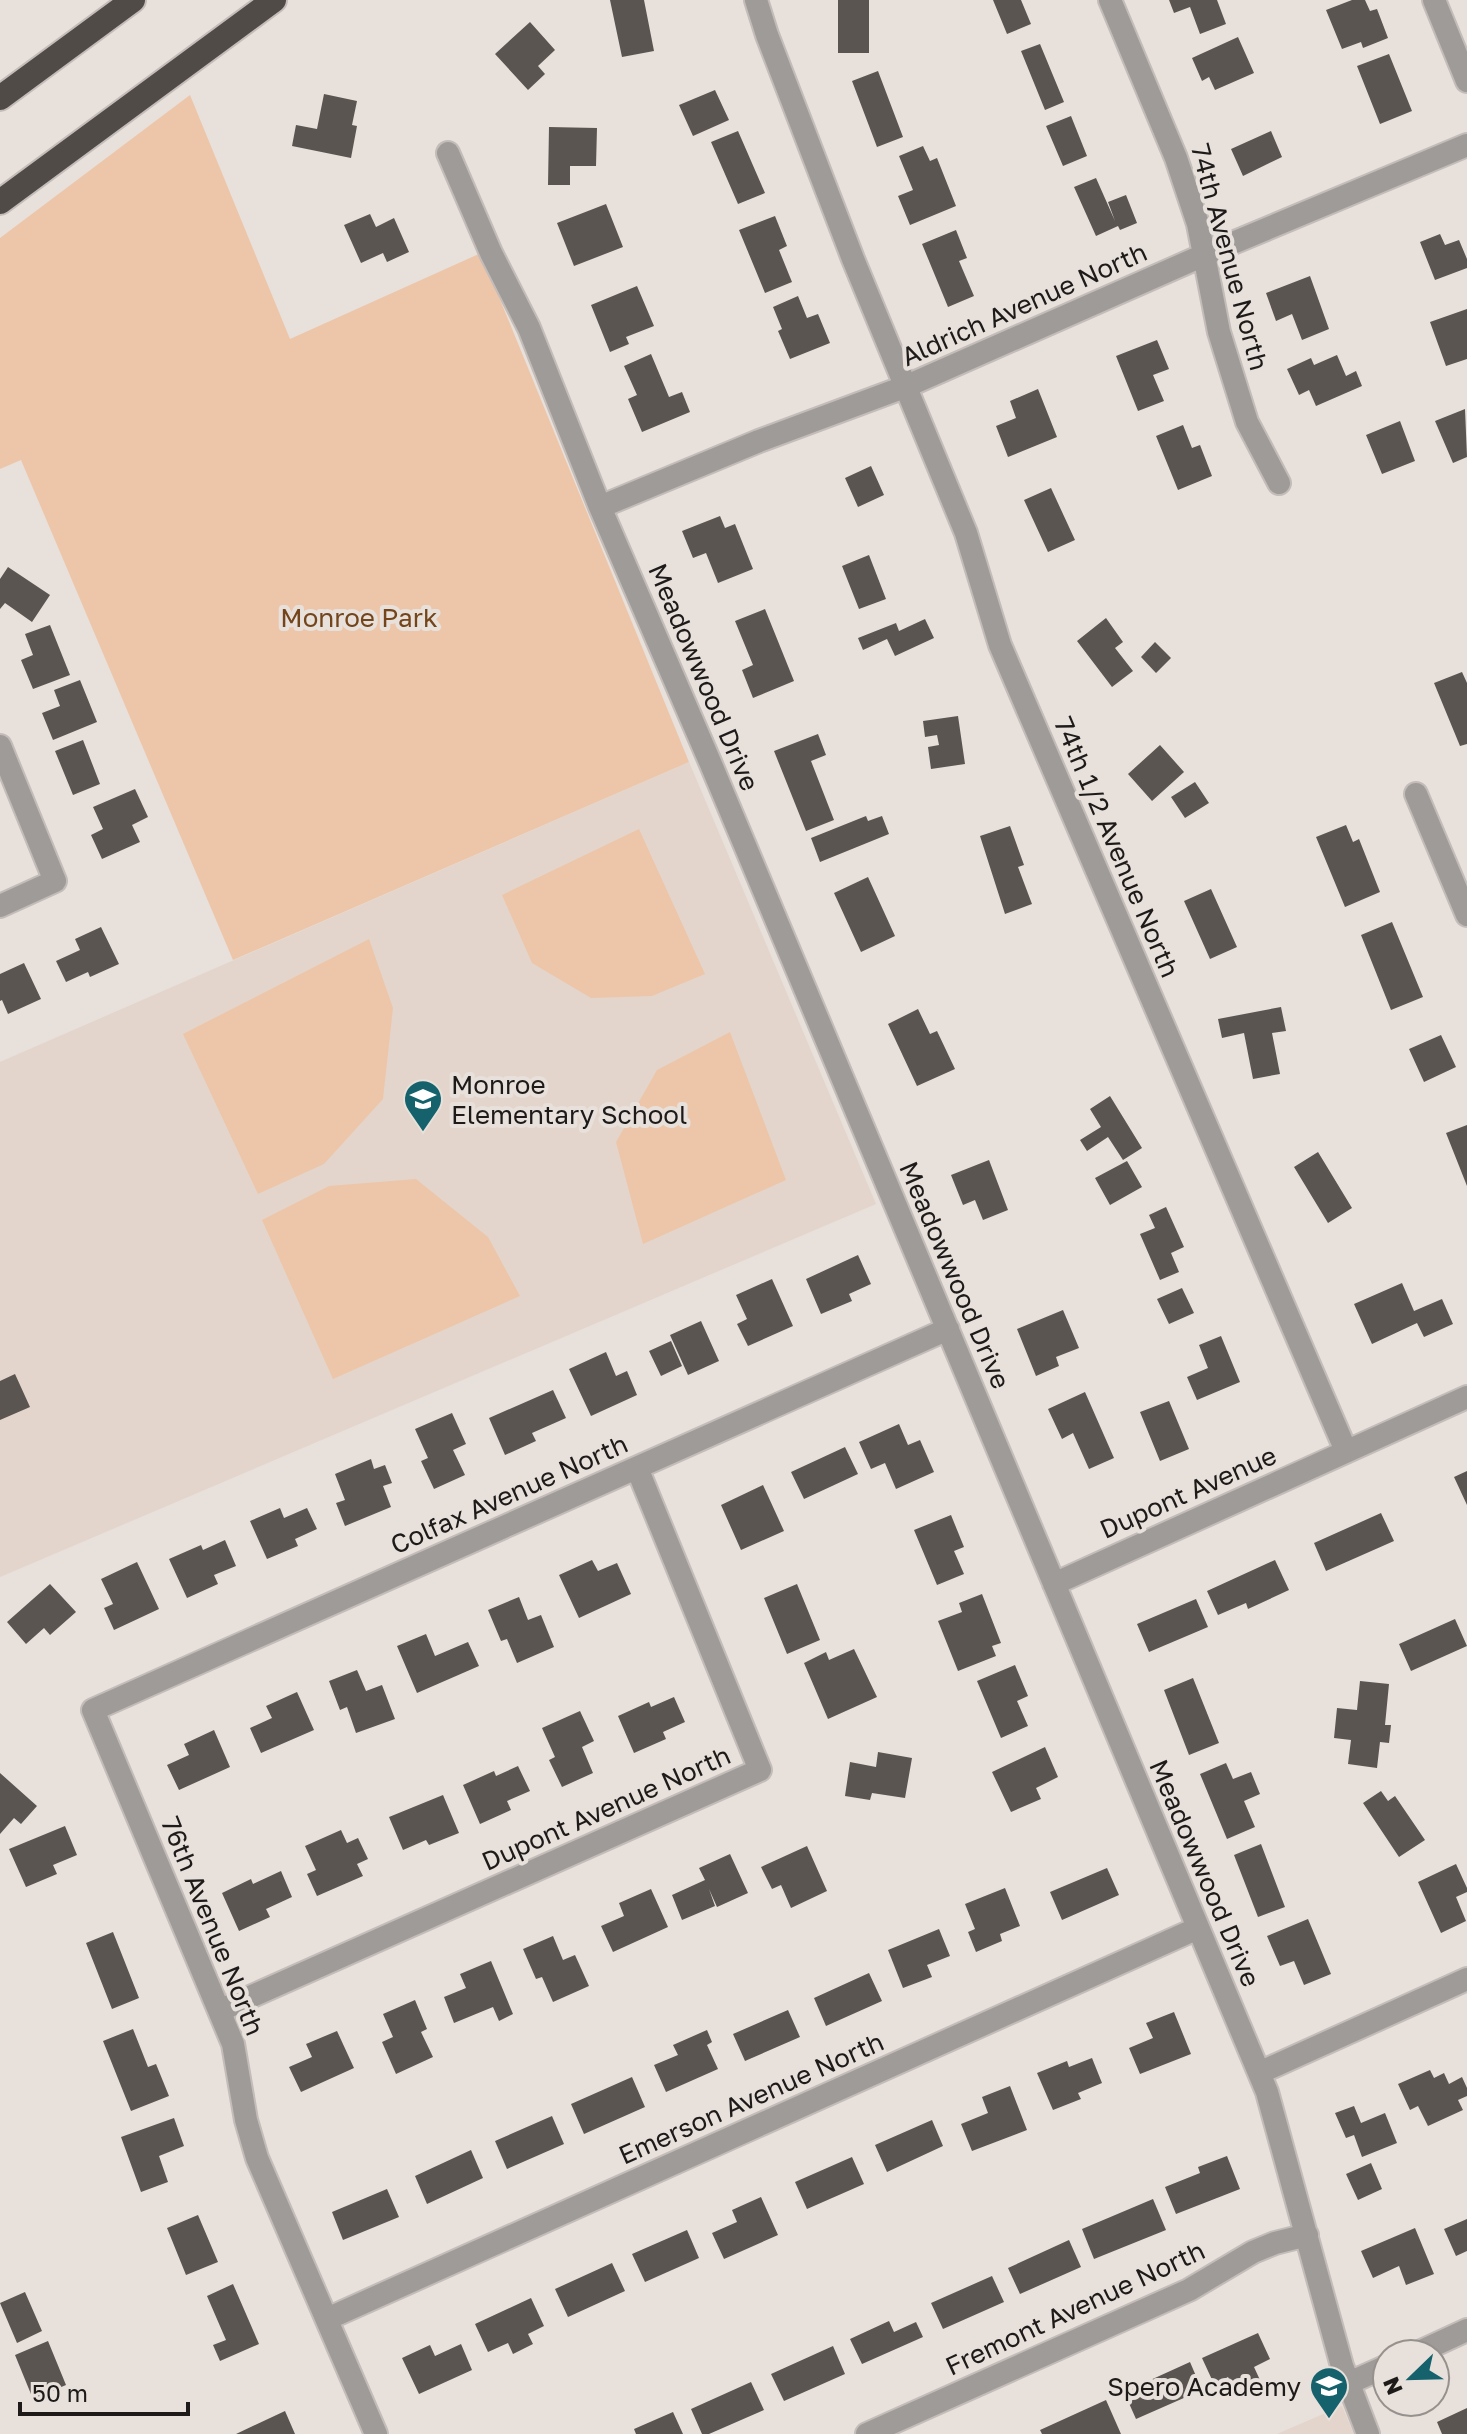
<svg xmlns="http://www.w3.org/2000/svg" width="1467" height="2434" font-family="'Golos Text',sans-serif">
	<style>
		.built { fill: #e3d5cb }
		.green { fill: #edc6a9 }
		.building { fill: #5b5551 }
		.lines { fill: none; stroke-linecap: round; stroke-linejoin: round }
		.street-casing { stroke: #c3bcb8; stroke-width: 26 }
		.highway-casing { stroke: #c3bcb8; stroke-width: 28 }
		.street { stroke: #9e9b98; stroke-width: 22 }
		.highway { stroke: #514b47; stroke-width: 24 }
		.labels { text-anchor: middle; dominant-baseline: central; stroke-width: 8; stroke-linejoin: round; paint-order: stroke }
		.street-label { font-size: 26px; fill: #1d1a19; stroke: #e7e0db }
		.park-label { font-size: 26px; fill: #74441a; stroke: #e7e0db }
		.poi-label { font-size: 26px; fill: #1d1a19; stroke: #e7e0db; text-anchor: start }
	</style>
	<rect width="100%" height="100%" fill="#e7e0db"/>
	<path class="built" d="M689,762L876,1204L0,1577V1062Z
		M1342,2406L1354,2434H1277Z"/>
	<path class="green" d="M190,95L290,339L481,253L689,762L233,960L21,460L0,469V238Z
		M639,829L705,974L652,996L591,998L532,963L502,895Z
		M369,939L393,1008L383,1099L324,1164L258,1194L183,1034Z
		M730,1032L786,1180L643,1244L616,1142L657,1070Z
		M416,1179L488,1237L520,1296L333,1379L262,1220L329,1186Z"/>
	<path class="building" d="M610,0H644L654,51L622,57Z
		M838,0H869V53H838Z
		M993,0H1021L1031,24L1007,34Z
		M1169,0H1217L1226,24L1200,34L1190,7L1174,13Z
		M1352,0H1365L1370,11L1377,9L1388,38L1363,48L1361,42L1342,49L1326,10Z
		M530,22L555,50L538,66L545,74L528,90L495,54Z
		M1238,37L1254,73L1215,90L1209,77L1202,81L1192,58Z
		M1040,44L1064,102L1045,110L1021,51Z
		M1389,54L1412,111L1380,124L1357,66Z
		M878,71L903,137L877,147L852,81Z
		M715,90L729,120L693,136L679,105Z
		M324,94L357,101L352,125L357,126L351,158L292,146L296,125L317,129Z
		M1071,116L1087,156L1063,166L1046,126Z
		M549,127L597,128L596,166H570V185H548Z
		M738,131L765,193L738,204L711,142Z
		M1271,131L1282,157L1243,176L1231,149Z
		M923,146L930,161L937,158L956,206L910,225L898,196L913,190L899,156Z
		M1096,178L1115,221L1108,202L1126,195L1137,223L1120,230L1118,226L1096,236L1074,187Z
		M606,204L623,247L574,266L557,223Z
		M370,214L376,227L394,218L409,252L387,262L383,253L361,263L344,225Z
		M775,216L787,246L779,250L792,282L765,293L739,230Z
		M956,230L967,258L959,261L974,296L948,307L922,244Z
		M1440,234L1445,245L1459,240L1467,259V268L1435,280L1420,242Z
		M1310,276L1329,329L1302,340L1292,314L1276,321L1266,293Z
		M637,286L654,326L626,337L629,344L610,352L591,305Z
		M798,296L807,318L818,314L830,343L790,359L778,331L782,329L773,307Z
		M1467,309V359L1446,366L1430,322Z
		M1157,340L1169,369L1153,375L1164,401L1138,411L1116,356Z
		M651,354L669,397L682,392L690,412L642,432L628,399L637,395L624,366Z
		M1337,355L1346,376L1356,371L1362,386L1316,406L1309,390L1299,395L1287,369L1311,358L1314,365Z
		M1038,389L1057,437L1008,457L996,426L1016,418L1010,401Z
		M1465,409L1467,457L1453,463L1435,421Z
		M1400,421L1415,461L1382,474L1366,435Z
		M1183,425L1192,448L1200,445L1212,476L1178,490L1156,436Z
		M871,466L884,495L858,507L845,478Z
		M1051,488L1075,540L1048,552L1024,500Z
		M720,516L725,528L735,524L753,569L718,583L706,553L693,558L682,531Z
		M869,555L886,599L859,609L842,566Z
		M8,567L50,595L32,622L5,603L0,609V579Z
		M765,609L794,681L753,698L742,670L753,665L735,621Z
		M1106,618L1123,642L1115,648L1133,671L1112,687L1077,641Z
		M925,619L934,638L895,656L887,639L863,650L858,638L896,623L899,631Z
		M50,625L70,675L33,689L21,660L33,655L25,634Z
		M1155,642L1171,658L1156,673L1141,657Z
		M1462,672L1467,683V744L1460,746L1434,683Z
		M80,680L97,722L53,740L42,713L60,706L54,690Z
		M958,716L965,764L931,769L928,747L939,745L937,735L925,737L923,721Z
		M818,734L826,755L811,761L834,820L806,831L774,751Z
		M83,740L100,784L73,795L55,751Z
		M1160,745L1184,772L1152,801L1128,774Z
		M1195,782L1209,803L1185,818L1171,797Z
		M135,789L148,817L132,825L140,842L102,859L91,835L103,829L93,807Z
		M866,816L868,821L882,816L889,834L820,862L811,838Z
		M1346,825L1353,842L1359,839L1380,892L1345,907L1316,837Z
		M1010,826L1024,865L1018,867L1032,904L1005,914L980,836Z
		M868,877L895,936L861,952L834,893Z
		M1211,889L1237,947L1210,959L1184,901Z
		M1392,922L1423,997L1391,1010L1361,935Z
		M101,927L119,964L90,977L88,972L66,982L56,961L80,950L75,939Z
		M24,963L41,999L8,1014L2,1000L0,1001V974Z
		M1281,1007L1286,1031L1272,1033L1280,1074L1253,1079L1244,1033L1222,1038L1218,1019Z
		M918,1009L930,1034L937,1031L955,1069L917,1086L888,1024Z
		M1441,1035L1456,1067L1424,1082L1409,1049Z
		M1110,1096L1142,1148L1123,1160L1108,1137L1087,1151L1080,1140L1101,1127L1090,1109Z
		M1467,1125V1186L1446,1133Z
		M1318,1152L1352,1208L1328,1223L1294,1167Z
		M989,1160L1008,1210L983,1220L975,1200L963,1205L951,1175Z
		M1127,1161L1142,1187L1110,1205L1095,1178Z
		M1166,1207L1184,1247L1171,1253L1179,1272L1160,1280L1140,1234L1155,1228L1149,1215Z
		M858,1255L871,1284L849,1294L852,1301L821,1314L806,1279Z
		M772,1279L793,1326L748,1346L737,1324L747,1319L736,1295Z
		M1402,1283L1414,1311L1442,1299L1453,1324L1424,1337L1417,1323L1372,1344L1354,1304Z
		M1182,1288L1194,1313L1169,1324L1157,1299Z
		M1063,1310L1079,1348L1056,1357L1059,1366L1036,1376L1017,1329Z
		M701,1321L719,1361L688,1375L670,1335Z
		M1221,1336L1240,1382L1197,1400L1187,1377L1208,1368L1199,1345Z
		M671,1341L682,1366L661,1376L649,1351Z
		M606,1352L616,1376L627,1371L637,1395L591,1416L569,1369Z
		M15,1374L30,1407L0,1420V1381Z
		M553,1390L566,1418L532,1433L536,1441L505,1455L489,1418Z
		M1085,1392L1114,1458L1089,1469L1073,1433L1062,1439L1048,1409Z
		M1169,1401L1189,1449L1160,1461L1140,1412Z
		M452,1413L466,1444L453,1450L465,1475L434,1489L421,1461L428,1458L415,1429Z
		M899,1424L908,1445L920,1440L934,1472L896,1489L885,1463L871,1469L859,1442Z
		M845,1447L858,1474L804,1499L791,1472Z
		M371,1459L374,1469L385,1465L392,1483L383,1486L391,1507L345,1526L336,1503L345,1500L335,1474Z
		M1467,1471V1505L1454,1477Z
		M763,1485L784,1531L741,1550L721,1505Z
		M280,1508L284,1518L307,1508L317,1529L295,1539L298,1546L267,1559L250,1521Z
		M1381,1513L1394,1541L1326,1571L1314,1543Z
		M951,1515L964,1547L954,1551L964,1574L937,1585L914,1530Z
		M225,1540L236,1566L214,1575L218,1584L187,1598L169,1559L201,1545L203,1550Z
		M592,1560L598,1571L617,1563L631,1594L579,1618L559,1575Z
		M1275,1560L1289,1590L1248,1609L1246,1603L1218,1615L1207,1591Z
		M137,1562L159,1609L114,1630L104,1608L113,1604L101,1579Z
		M50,1584L76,1612L50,1635L44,1628L26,1644L7,1622Z
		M797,1584L820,1640L787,1654L764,1598Z
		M982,1594L1001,1643L992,1646L996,1656L958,1671L938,1621L962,1612L959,1603Z
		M519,1597L528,1620L541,1615L554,1647L517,1663L507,1639L501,1641L488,1610Z
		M1196,1599L1208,1627L1149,1652L1137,1624Z
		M1455,1619L1467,1646L1411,1671L1399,1644Z
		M426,1634L435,1656L468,1642L479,1666L417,1693L397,1646Z
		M854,1649L877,1697L828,1719L804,1663L826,1652L829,1660Z
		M1015,1665L1028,1696L1017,1701L1028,1726L1001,1738L977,1681Z
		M357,1670L366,1691L382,1685L395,1719L356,1733L347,1707L340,1710L329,1681Z
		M1193,1678L1219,1743L1189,1755L1164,1690Z
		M1360,1681L1389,1684L1385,1725H1391L1389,1743L1380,1742L1377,1768L1348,1764L1351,1740L1334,1738L1337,1708L1357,1710Z
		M297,1692L314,1730L261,1753L250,1728L272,1718L266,1706Z
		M674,1697L685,1722L663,1732L666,1739L634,1753L618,1716L649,1702L651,1707Z
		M580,1711L594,1741L582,1747L593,1773L562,1787L549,1760L555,1757L542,1728Z
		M214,1730L230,1767L179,1790L167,1765L189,1755L184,1744Z
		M1045,1747L1058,1777L1036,1788L1041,1799L1011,1812L992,1772Z
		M878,1752L912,1758L905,1798L872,1793L870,1800L845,1796L850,1762L876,1767Z
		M1226,1763L1233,1779L1251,1772L1260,1794L1244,1801L1255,1827L1227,1839L1200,1774Z
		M518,1766L530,1791L507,1801L511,1810L480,1824L463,1785L494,1771L496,1776Z
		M0,1773L37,1806L21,1824L14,1818L0,1834Z
		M1381,1791L1388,1801L1395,1796L1425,1840L1399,1857L1363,1803Z
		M443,1795L459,1833L429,1845L426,1840L403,1850L389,1817Z
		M65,1826L77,1855L53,1865L57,1874L26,1887L9,1849Z
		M341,1830L347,1843L358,1838L368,1859L357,1864L363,1876L317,1896L307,1874L316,1870L305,1846Z
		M1261,1844L1285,1907L1258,1917L1234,1855Z
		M807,1846L827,1891L791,1908L781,1885L772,1889L761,1867Z
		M730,1854L748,1893L717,1907L709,1889L715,1906L682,1920L672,1895L705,1880L699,1868Z
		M1456,1864L1467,1888V1892L1456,1897L1466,1921L1441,1933L1418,1882Z
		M1107,1868L1119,1895L1062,1920L1050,1892Z
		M281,1871L292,1897L266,1909L270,1917L239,1931L222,1893L251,1879L253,1884Z
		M1005,1888L1020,1926L1000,1934L1002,1941L976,1952L968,1932L975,1929L965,1904Z
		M651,1889L668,1927L613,1952L601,1926L624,1916L619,1903Z
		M1308,1919L1331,1974L1304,1985L1294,1961L1280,1966L1267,1936Z
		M939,1929L950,1956L927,1965L932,1977L903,1988L888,1950Z
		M113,1932L139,1998L112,2009L86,1943Z
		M553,1936L563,1960L575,1955L589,1986L553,2002L542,1977L536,1979L523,1949Z
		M491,1961L513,2014L499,2021L493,2007L454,2023L444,1997L466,1988L460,1974Z
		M869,1973L882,2001L826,2026L814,1998Z
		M415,2000L427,2029L421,2032L433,2057L396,2074L382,2042L393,2037L383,2014Z
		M788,2010L800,2037L745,2061L733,2034Z
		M1174,2012L1191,2054L1140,2074L1129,2048L1153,2038L1146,2023Z
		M133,2029L148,2067L156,2064L169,2096L131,2111L103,2041Z
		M707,2030L712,2042L707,2045L718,2069L666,2092L654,2065L678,2055L673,2045Z
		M337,2031L354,2068L301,2092L289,2067L312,2057L306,2044Z
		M1092,2058L1102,2083L1078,2093L1081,2099L1053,2110L1037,2073L1067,2061L1069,2067Z
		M1430,2070L1434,2078L1444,2073L1449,2084L1462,2077L1467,2088V2096L1458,2100L1463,2110L1428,2126L1418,2106L1410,2110L1398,2084Z
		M632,2077L645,2107L584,2134L571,2104Z
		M1010,2086L1027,2130L972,2151L961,2124L988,2113L982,2097Z
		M1354,2106L1361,2123L1385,2113L1397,2143L1362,2157L1354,2135L1346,2138L1335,2113Z
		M552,2116L564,2144L507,2169L495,2141Z
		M174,2118L184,2146L159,2156L168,2182L141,2192L121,2137Z
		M932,2120L943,2146L887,2172L875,2145Z
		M471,2150L483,2178L427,2204L415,2176Z
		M1227,2156L1240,2189L1176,2214L1165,2187L1200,2173L1198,2167Z
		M852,2157L864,2184L807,2209L795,2182Z
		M1371,2163L1382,2189L1358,2200L1346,2174Z
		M387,2189L399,2217L343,2240L332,2212Z
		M761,2197L778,2235L724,2259L712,2233L737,2222L732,2210Z
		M1153,2199L1166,2230L1094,2259L1082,2229Z
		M198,2215L218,2262L186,2275L167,2228Z
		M1467,2219V2251L1456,2256L1444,2229Z
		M1415,2228L1434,2274L1406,2285L1399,2266L1373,2278L1361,2251Z
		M687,2230L699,2258L645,2282L632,2254Z
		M1069,2240L1081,2267L1020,2294L1008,2268Z
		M612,2263L625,2291L568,2317L555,2289Z
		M992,2276L1004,2302L943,2329L931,2303Z
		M233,2284L259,2344L220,2361L213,2345L226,2340L207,2296Z
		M25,2292L42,2331L17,2343L0,2303Z
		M531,2298L544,2326L528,2334L533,2344L513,2354L508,2343L488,2352L475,2324Z
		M889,2321L894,2332L916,2322L923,2337L862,2364L850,2339Z
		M1258,2333L1270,2359L1254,2367L1260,2380L1235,2391L1228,2377L1214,2384L1202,2358Z
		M48,2341L66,2385L33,2399L15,2355Z
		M461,2344L472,2370L419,2394L402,2358L430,2345L435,2356Z
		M833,2346L845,2374L784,2401L771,2374Z
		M1190,2362L1202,2390L1136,2419L1124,2392Z
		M751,2382L764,2410L709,2434H702L691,2409Z
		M1106,2400L1121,2434H1042L1040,2430Z
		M1467,2408V2434H1442L1437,2422Z
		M285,2411L295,2434H236Z
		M673,2412L683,2434H636L634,2429Z"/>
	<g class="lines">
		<defs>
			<path id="street" d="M756,0L767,35L853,259L966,533L1000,645L1346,1451
				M1110,0L1176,158L1198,224L1219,332L1247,422L1279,483
				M1434,0L1467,81
				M448,153L491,253L529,328L600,507L710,762L1267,2092L1342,2366L1368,2434
				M600,507L759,441L907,386L1204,255L1467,145
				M0,746L55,881L0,906
				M1416,794L1467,915
				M1054,1584L1467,1397
				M221,2010L760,1770L637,1468
				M1259,2073L1467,1979
				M327,2319L1198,1928
				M1415,2354L1467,2330
				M1349,2383L1387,2366
				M376,2434L257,2158L246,2120L233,2044L93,1710L948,1329
				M867,2434L1189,2290L1253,2252L1275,2243L1307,2235"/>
			<path id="highway" d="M0,98L133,0
				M0,202L274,0"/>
		</defs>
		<use href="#street" class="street-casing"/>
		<use href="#highway" class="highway-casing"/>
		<use href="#street" class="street"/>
		<use href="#highway" class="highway"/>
	</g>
	<defs>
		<symbol id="school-pin" viewBox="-11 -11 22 30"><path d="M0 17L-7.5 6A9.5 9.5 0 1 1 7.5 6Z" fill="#15626c" stroke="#e7e0db"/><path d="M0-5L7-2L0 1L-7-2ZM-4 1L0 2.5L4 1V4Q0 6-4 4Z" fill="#fff"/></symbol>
	</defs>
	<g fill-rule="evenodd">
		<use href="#school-pin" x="401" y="1077" width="44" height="60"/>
		<use href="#school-pin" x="1307" y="2364" width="44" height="60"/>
	</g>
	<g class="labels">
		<g class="street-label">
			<text transform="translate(1230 257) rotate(75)">74th Avenue North</text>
			<text transform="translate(1024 304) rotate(-24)">Aldrich Avenue North</text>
			<text transform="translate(704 677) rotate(67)">Meadowwood Drive</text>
			<text transform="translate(1117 847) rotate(67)">74th 1/2 Avenue North</text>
			<text transform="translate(955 1275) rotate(67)">Meadowwood Drive</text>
			<text transform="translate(1188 1492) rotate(-24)">Dupont Avenue</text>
			<text transform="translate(509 1494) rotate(-24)">Colfax Avenue North</text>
			<text transform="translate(606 1808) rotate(-24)">Dupont Avenue North</text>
			<text transform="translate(1205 1873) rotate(67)">Meadowwood Drive</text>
			<text transform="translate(213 1926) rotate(68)">76th Avenue North</text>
			<text transform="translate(751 2098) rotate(-24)">Emerson Avenue North</text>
			<text transform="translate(1075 2308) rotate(-25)">Fremont Avenue North</text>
		</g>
		<g class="park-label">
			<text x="359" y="617">Monroe Park</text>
		</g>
		<g class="poi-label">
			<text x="451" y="1084">Monroe<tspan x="451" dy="30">Elementary School</tspan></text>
			<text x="1301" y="2386" text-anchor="end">Spero Academy</text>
		</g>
	</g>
	<g transform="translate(1411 2378) rotate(247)"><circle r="38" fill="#e7e0db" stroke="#96918d" stroke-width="2"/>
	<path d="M0-6L14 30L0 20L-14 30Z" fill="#15626c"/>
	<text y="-12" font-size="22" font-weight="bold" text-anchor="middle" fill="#1d1a19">N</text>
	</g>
	<path d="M20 2402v12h168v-12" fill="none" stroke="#1d1a19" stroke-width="4"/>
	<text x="32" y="2402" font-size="24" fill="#1d1a19" stroke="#e7e0db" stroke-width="6" paint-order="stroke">50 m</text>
</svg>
